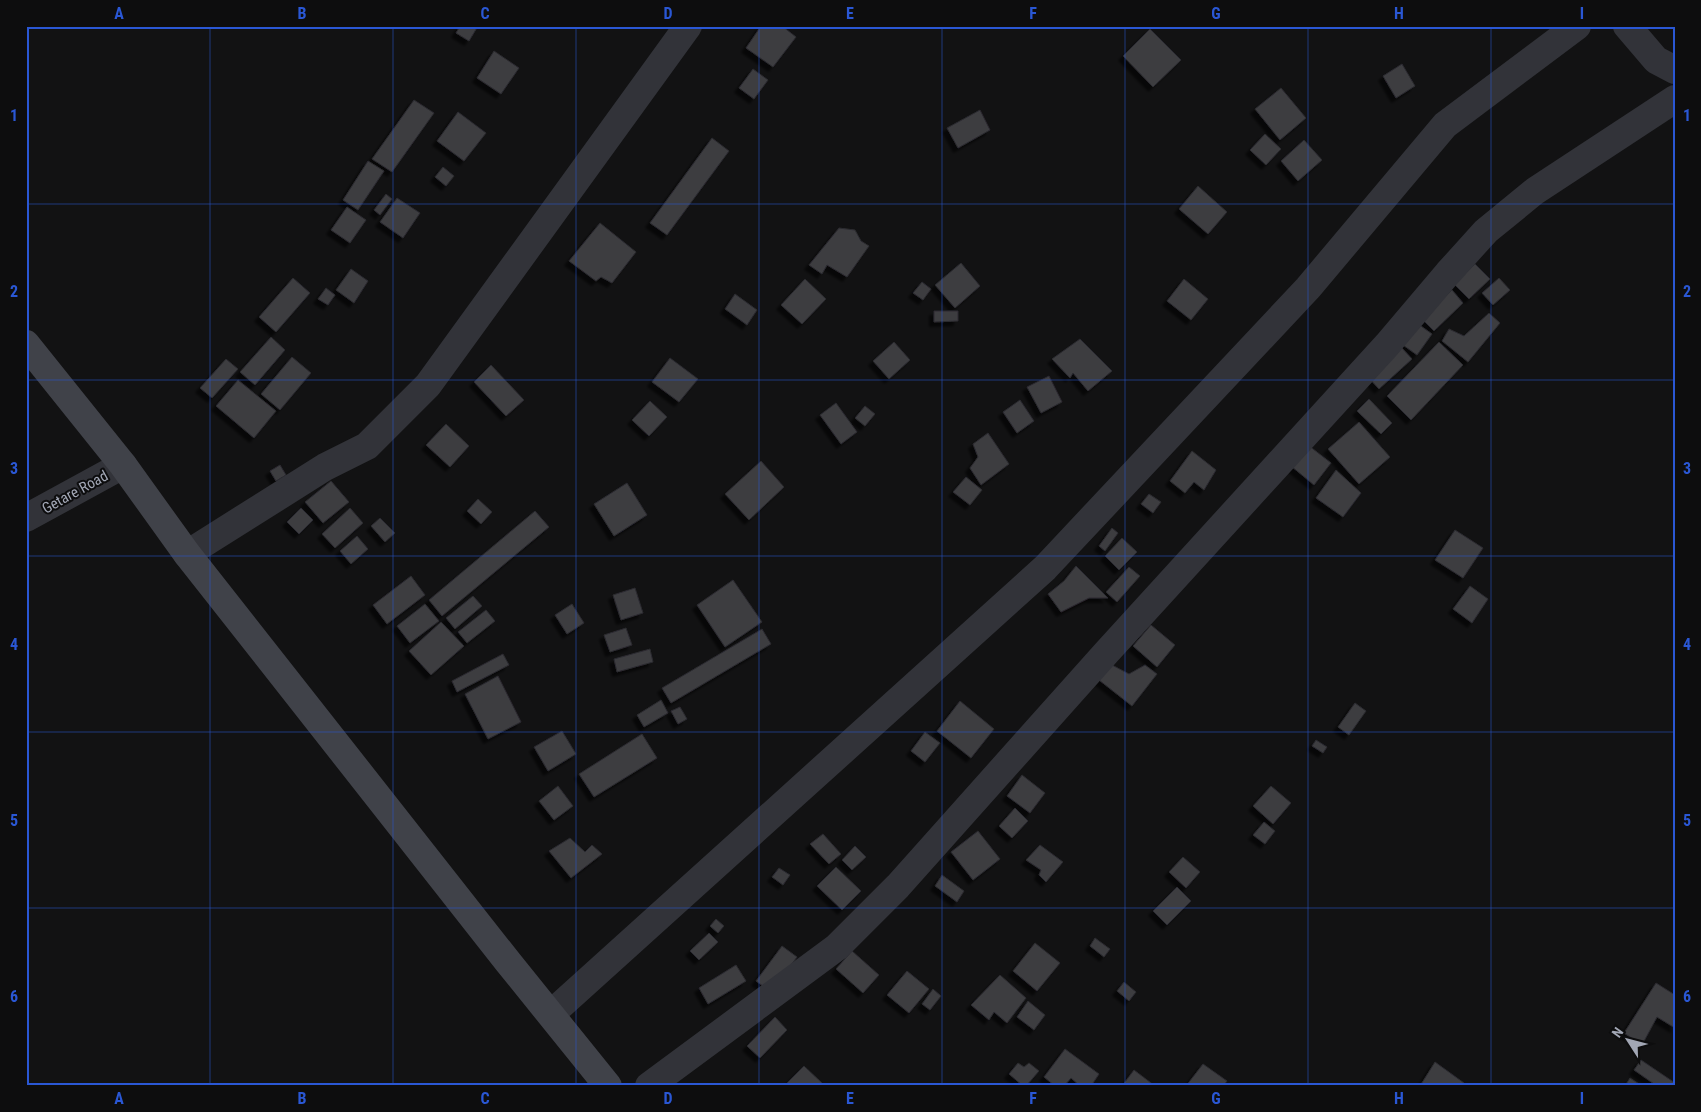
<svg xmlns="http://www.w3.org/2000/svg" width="1701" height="1112" font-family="'Roboto Condensed',sans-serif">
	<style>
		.building { fill: #3c3c41; stroke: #2c2b30; filter: url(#shadow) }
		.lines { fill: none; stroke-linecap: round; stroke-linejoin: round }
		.street { stroke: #323339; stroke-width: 28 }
		.secondary { stroke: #404249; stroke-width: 28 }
		.grid { fill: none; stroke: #2a57d4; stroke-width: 1; stroke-opacity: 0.55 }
		.labels { text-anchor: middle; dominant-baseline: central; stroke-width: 4; stroke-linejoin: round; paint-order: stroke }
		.street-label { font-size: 15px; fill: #a2a7b5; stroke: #0d0d0e }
		.neatline { fill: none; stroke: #2a57d4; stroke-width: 2 }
		.grid-label { font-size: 16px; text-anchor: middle; font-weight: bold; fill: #2a57d4 }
	</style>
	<defs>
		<filter id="shadow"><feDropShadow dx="-4.5" dy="4.5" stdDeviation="1" flood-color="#0009"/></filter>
	</defs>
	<rect width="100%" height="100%" fill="#121213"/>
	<path class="building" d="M460,26H478L469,41L456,33Z
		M761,26H782L796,37L773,67L746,48Z
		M1150,29L1181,60L1153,87L1123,56Z
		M494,51L519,68L501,94L477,78Z
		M1402,64L1415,86L1396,98L1383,76Z
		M753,69L768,80L754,99L739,88Z
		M1281,88L1306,118L1280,140L1255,109Z
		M414,100L434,113L392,172L372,159Z
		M980,110L990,130L958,148L947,128Z
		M458,112L486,133L464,161L437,141Z
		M1265,134L1281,149L1266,165L1250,150Z
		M712,138L729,151L667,235L650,223Z
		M1304,140L1322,160L1298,181L1281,161Z
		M368,161L384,171L358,210L343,200Z
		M443,167L454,176L446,186L435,177Z
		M1198,186L1227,212L1208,234L1179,209Z
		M386,194L392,199L380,215L374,210Z
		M397,198L420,213L403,238L380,222Z
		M347,207L366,220L350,243L331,230Z
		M600,223L636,252L612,283L601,277L596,281L569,261Z
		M839,228L855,230L861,241L869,246L847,277L827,265L822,274L809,265Z
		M961,263L980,286L955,308L935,285Z
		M1475,264L1490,279L1469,299L1454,284Z
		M351,269L368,281L354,303L336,290Z
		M293,278L310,293L276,332L259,317Z
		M1499,278L1510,290L1493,305L1482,293Z
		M805,279L826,299L802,324L781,305Z
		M1184,279L1208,299L1191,320L1167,301Z
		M922,282L931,289L923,300L913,293Z
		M326,288L335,295L328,305L318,299Z
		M1452,290L1463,303L1434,331L1422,319Z
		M735,294L757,310L747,325L725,309Z
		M934,311H958V321L934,322Z
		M1489,313L1500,323L1468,362L1442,341L1449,329L1464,336Z
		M1418,324L1432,334L1417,355L1403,345Z
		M271,337L285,350L255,385L240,372Z
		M1080,339L1112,371L1088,391L1073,373L1070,378L1052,359Z
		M894,342L910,360L889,379L873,361Z
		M1439,342L1463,365L1411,420L1387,396Z
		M1401,347L1412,359L1379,389L1368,377Z
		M292,357L311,373L280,410L261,394Z
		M670,358L698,379L679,402L652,382Z
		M226,359L238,369L212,398L200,388Z
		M491,365L524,400L506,416L474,382Z
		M1049,376L1062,402L1041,413L1027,387Z
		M238,380L276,411L254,438L216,406Z
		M1369,399L1392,423L1381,434L1357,411Z
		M1020,400L1034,421L1017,433L1003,412Z
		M650,401L667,417L649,436L632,420Z
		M836,403L857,432L841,444L820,415Z
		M865,406L875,414L865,426L855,418Z
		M1359,422L1390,457L1359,484L1328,449Z
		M446,424L469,446L450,467L426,445Z
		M988,433L1009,464L981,485L970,468L978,457L973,444Z
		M1308,445L1331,463L1314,485L1291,466Z
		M1192,451L1216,470L1204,490L1194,482L1185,493L1170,481Z
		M761,461L784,487L749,520L725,494Z
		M280,465L286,475L276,481L270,471Z
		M1336,470L1361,493L1343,517L1316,498Z
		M966,477L982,490L970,505L953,492Z
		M331,481L349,502L323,523L305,502Z
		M627,483L647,515L614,536L594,504Z
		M1149,494L1161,502L1153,513L1141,504Z
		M478,499L492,512L481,524L467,511Z
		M301,508L313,520L299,534L287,522Z
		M350,508L363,523L335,548L322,534Z
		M535,511L549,527L442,616L429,600Z
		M380,518L395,533L385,542L371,526Z
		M1112,528L1118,533L1105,551L1099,546Z
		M1455,530L1483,548L1463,578L1435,560Z
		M357,536L368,549L351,564L340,551Z
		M1122,538L1137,552L1119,570L1105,556Z
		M1076,566L1108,598H1089L1061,612L1048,594L1064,581Z
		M1129,567L1140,576L1117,602L1106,592Z
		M411,576L425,595L387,624L373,605Z
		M733,580L762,622L725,647L697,605Z
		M1470,586L1488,599L1472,623L1453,609Z
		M635,588L643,613L621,620L613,595Z
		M473,596L482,606L455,629L446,618Z
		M425,604L439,621L410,643L397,626Z
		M572,604L584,623L567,634L555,615Z
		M486,610L495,621L467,643L458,632Z
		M441,622L464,646L431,675L409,651Z
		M1151,625L1175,645L1157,667L1133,646Z
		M626,628L632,645L610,652L604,635Z
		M762,629L771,644L671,703L662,688Z
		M650,649L653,662L617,672L614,659Z
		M503,654L509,665L457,692L452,681Z
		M1112,665L1129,674L1145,665L1157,674L1132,706L1099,680Z
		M498,676L521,722L488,739L465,694Z
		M661,700L668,713L644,727L637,715Z
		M960,701L994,729L971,758L937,731Z
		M1355,703L1366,711L1349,735L1338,727Z
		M680,707L687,719L678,724L671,711Z
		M562,731L576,754L548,771L534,747Z
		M925,732L940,743L925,762L911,751Z
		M642,734L657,758L594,797L579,774Z
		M1316,740L1327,747L1323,753L1312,746Z
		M1022,775L1045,793L1030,813L1007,796Z
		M558,786L573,806L554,820L539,801Z
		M1271,786L1291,803L1273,824L1253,806Z
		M1015,808L1028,821L1012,838L999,826Z
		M1264,822L1275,831L1265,844L1253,835Z
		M978,831L1000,859L973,880L951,852Z
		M823,834L841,854L829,864L810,844Z
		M570,838L585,852L592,845L602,854L571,878L549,851Z
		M1040,845L1063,862L1046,882L1039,875L1041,870L1026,860Z
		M855,846L866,857L852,870L842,860Z
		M1183,857L1200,872L1186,888L1169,872Z
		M836,867L861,891L842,910L817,886Z
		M779,868L790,875L783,885L772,877Z
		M942,875L964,891L957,902L935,886Z
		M1177,887L1191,901L1167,925L1153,911Z
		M716,919L724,926L718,933L710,926Z
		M709,933L718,942L699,960L690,951Z
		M1095,938L1110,949L1104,957L1090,946Z
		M1035,943L1060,963L1037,991L1013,971Z
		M782,946L797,957L771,992L756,981Z
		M852,951L879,975L863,993L836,969Z
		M736,965L746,981L708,1004L699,988Z
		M907,971L929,989L909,1013L887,995Z
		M1000,975L1026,998L1007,1023L994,1012L989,1020L971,1005Z
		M1124,982L1136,992L1129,1001L1117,991Z
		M1656,983L1675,995V1028L1657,1017L1642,1045L1624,1033Z
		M933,989L941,996L930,1010L922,1004Z
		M1028,1001L1045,1015L1034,1030L1017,1017Z
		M775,1017L787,1030L760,1058L747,1046Z
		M1065,1049L1099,1074L1091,1086H1080L1071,1078L1064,1086H1055L1044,1077Z
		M1641,1060L1675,1083V1086H1657L1634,1070Z
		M1435,1062L1464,1083L1462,1086H1420Z
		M1018,1063L1024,1067L1029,1063L1039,1071L1026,1086H1023L1009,1074Z
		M1203,1064L1227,1081L1223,1086H1186Z
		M804,1066L822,1083L819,1086H784Z
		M1134,1070L1155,1086H1122Z
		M1630,1078L1642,1086H1625Z"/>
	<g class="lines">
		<path class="street" d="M1627,26L1656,60L1675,70
			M26,518L123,465
			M187,554L325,467L367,446L428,385L688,26
			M551,1014L1045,568L1308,288L1445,125L1577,26
			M649,1086L837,947L898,886L1106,653L1387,345L1448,273L1486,231L1535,191L1675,99"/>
		<path class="secondary" d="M26,344L123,465L187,554L508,962L608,1086"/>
	</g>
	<path class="grid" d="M210,26V1086M393,26V1086M576,26V1086M759,26V1086M942,26V1086M1125,26V1086M1308,26V1086M1491,26V1086M26,204H1675M26,380H1675M26,556H1675M26,732H1675M26,908H1675"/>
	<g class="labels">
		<g class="street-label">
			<text transform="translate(75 492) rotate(-29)">Getare Road</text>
		</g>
	</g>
	<rect width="1701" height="1112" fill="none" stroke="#0d0d0e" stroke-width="55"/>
	<g transform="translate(1628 1040) rotate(306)" stroke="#0d0d0e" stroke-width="4" paint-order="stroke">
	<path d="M0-4L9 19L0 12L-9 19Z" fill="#a2a7b5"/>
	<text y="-8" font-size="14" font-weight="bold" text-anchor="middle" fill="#a2a7b5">N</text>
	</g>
	<rect x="28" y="28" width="1646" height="1056" class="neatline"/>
	<g class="grid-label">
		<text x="119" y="19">A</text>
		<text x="302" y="19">B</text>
		<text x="485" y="19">C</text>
		<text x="668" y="19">D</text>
		<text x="850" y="19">E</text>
		<text x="1033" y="19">F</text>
		<text x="1216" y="19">G</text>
		<text x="1399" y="19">H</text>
		<text x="1582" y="19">I</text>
		<text x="14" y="121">1</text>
		<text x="1687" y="121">1</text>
		<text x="14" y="297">2</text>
		<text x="1687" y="297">2</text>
		<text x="14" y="474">3</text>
		<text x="1687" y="474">3</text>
		<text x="14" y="650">4</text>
		<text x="1687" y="650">4</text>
		<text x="14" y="826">5</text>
		<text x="1687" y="826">5</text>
		<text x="14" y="1002">6</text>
		<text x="1687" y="1002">6</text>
		<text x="119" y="1104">A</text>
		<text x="302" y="1104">B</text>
		<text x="485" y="1104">C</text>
		<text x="668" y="1104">D</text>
		<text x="850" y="1104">E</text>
		<text x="1033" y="1104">F</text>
		<text x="1216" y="1104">G</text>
		<text x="1399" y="1104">H</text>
		<text x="1582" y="1104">I</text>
	</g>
</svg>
